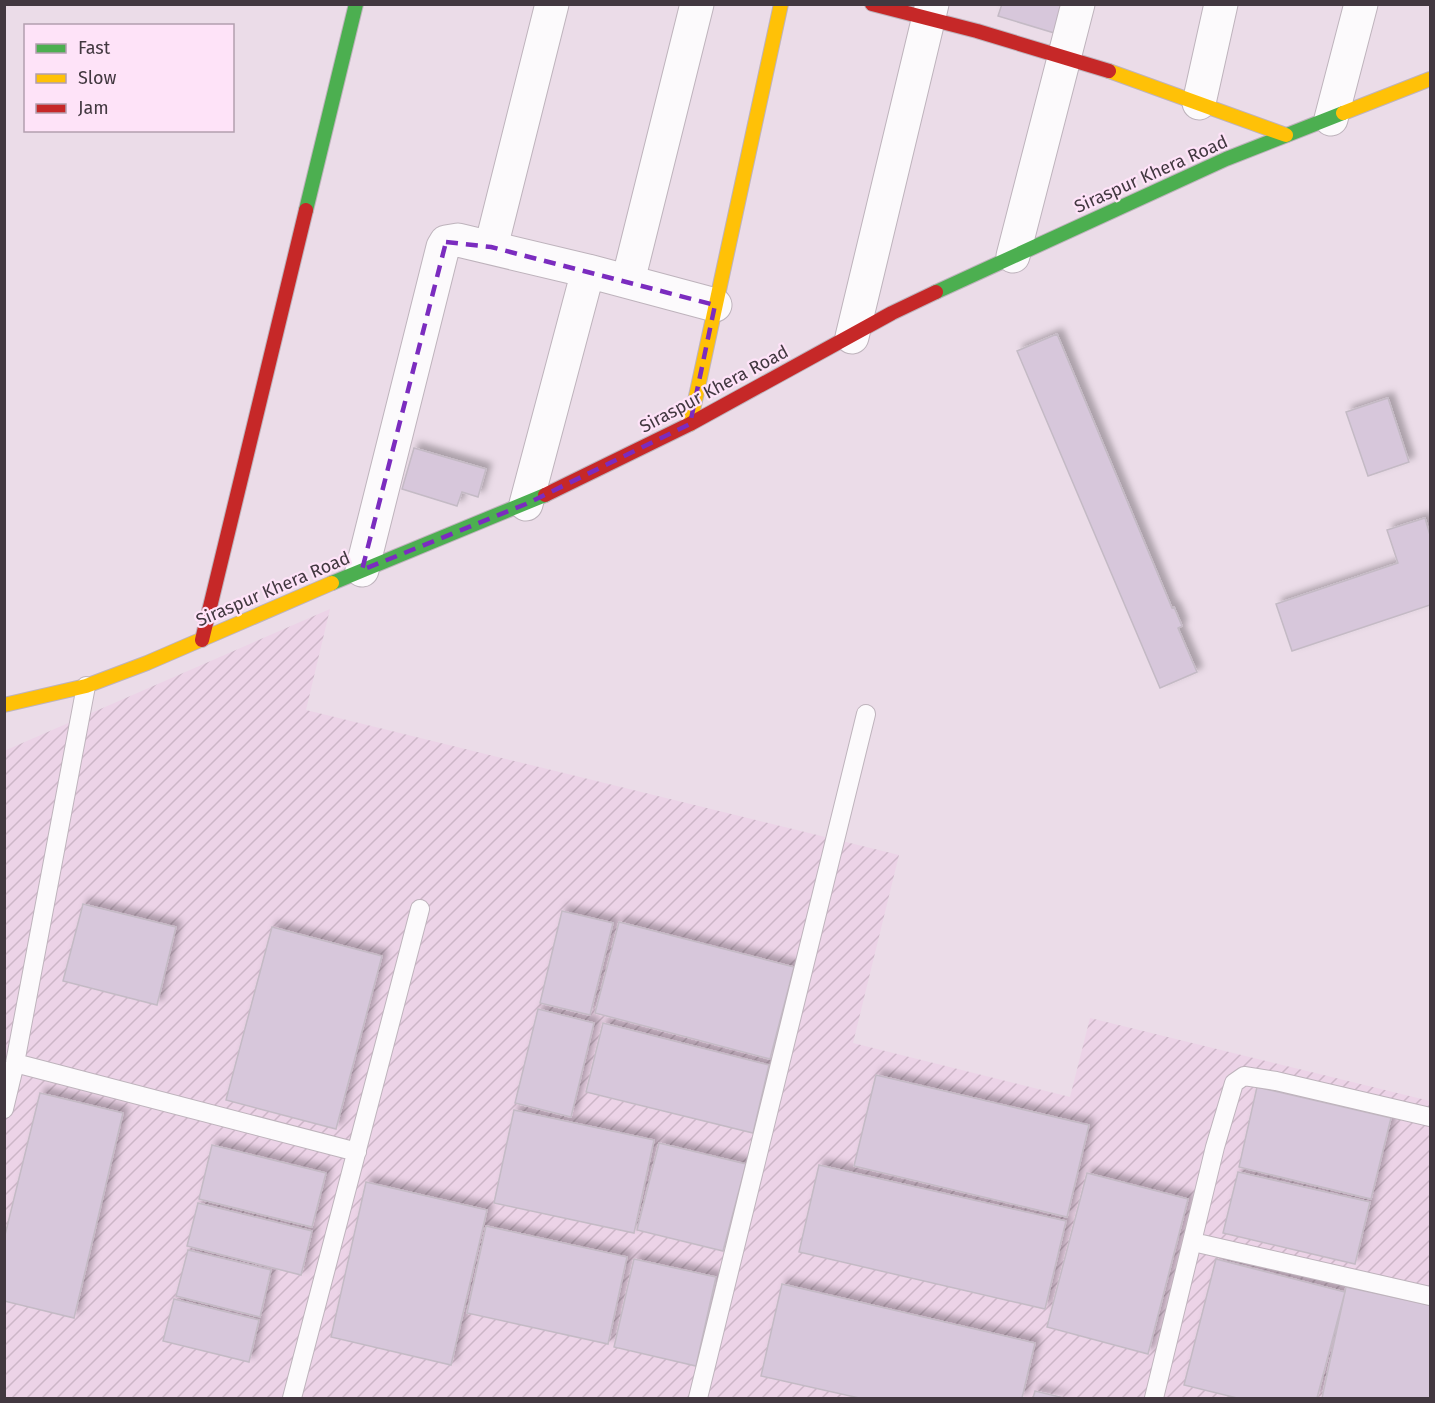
<svg xmlns="http://www.w3.org/2000/svg" width="1435" height="1403" font-family="'Fira Sans',sans-serif">
	<style>
		.industrial { fill: url(#industrial-furrows) }
		.building { fill: #d7c7db; stroke: #c4bac5; stroke-width: 1.5; filter: url(#shadow) }
		.lines { fill: none; stroke-linecap: round; stroke-linejoin: round }
		.lane-casing { stroke: #beb3bc; stroke-width: 20 }
		.street-casing { stroke: #beb3bc; stroke-width: 35 }
		.fast-casing { stroke: #beb3bc; stroke-width: 16 }
		.slow-casing { stroke: #beb3bc; stroke-width: 16 }
		.jam-casing { stroke: #beb3bc; stroke-width: 16 }
		.lane { stroke: #fcfafc; stroke-width: 18 }
		.street { stroke: #fcfafc; stroke-width: 33 }
		.fast { stroke: #4caf50; stroke-width: 14 }
		.slow { stroke: #ffc107; stroke-width: 14 }
		.jam { stroke: #c62828; stroke-width: 14 }
		.marked { fill: none; stroke: #7b2cbf; stroke-width: 4.5; stroke-dasharray: 12 8; stroke-linejoin: round }
		.labels { text-anchor: middle; dominant-baseline: central; stroke-width: 4.5; stroke-linejoin: round; paint-order: stroke }
		.street-label { font-size: 18px; fill: #423840; stroke: #fee3f8 }
	</style>
	<defs>
		<pattern id="industrial-furrows" width="10" height="10" patternUnits="userSpaceOnUse" patternTransform="scale(1.5)"><rect width="10" height="10" fill="#ecd3e7"/><path d="M-1 1l2-2M0 10L10 0M9 11l2-2" fill="none" stroke="#ccb6c7"/></pattern>
		<filter id="shadow"><feDropShadow dx="5.5" dy="-5.5" stdDeviation="3" flood-color="#0004"/></filter>
	</defs>
	<rect width="100%" height="100%" fill="#ebdce8"/>
	<path class="industrial" d="M330,609L306,710L899,855L853,1043L1070,1097L1090,1018L1430,1101V1398H5L4,751Z"/>
	<path class="building" d="M1002,4H1070L1061,35L998,16Z
		M1057,334L1172,608L1174,607L1182,626L1178,628L1197,672L1160,688L1017,351Z
		M1388,398L1409,462L1368,476L1346,412Z
		M414,448L486,469L478,497L462,492L457,506L402,489Z
		M1425,518L1430,535V605L1292,651L1276,604L1398,563L1387,530Z
		M83,904L176,927L157,1005L63,981Z
		M562,911L613,923L590,1015L540,1003Z
		M619,922L794,967L770,1059L595,1013Z
		M272,927L382,956L336,1129L226,1100Z
		M538,1009L594,1023L571,1117L515,1103Z
		M603,1023L769,1065L753,1133L586,1092Z
		M876,1075L1089,1125L1067,1217L854,1166Z
		M1257,1087L1391,1118L1371,1199L1239,1167Z
		M40,1093L123,1113L74,1318L4,1301V1239Z
		M514,1110L654,1140L634,1233L494,1203Z
		M659,1143L746,1164L723,1251L637,1230Z
		M212,1145L326,1173L312,1227L199,1199Z
		M819,1165L1066,1221L1045,1309L799,1252Z
		M1238,1172L1370,1202L1355,1264L1223,1233Z
		M1087,1173L1188,1199L1148,1354L1047,1327Z
		M366,1182L487,1210L451,1365L331,1337Z
		M198,1203L312,1231L301,1275L187,1246Z
		M486,1226L627,1257L608,1344L467,1313Z
		M188,1250L271,1270L260,1317L176,1296Z
		M634,1259L716,1277L696,1366L614,1347Z
		M1216,1259L1345,1292L1317,1398H1237L1184,1385Z
		M782,1284L1035,1343L1022,1398H859L761,1376Z
		M1346,1287L1430,1305V1398H1322Z
		M174,1299L259,1320L249,1362L163,1341Z
		M1035,1391L1064,1398H1033Z"/>
	<g class="lines">
		<defs>
			<path id="lane" d="M15,1063L357,1152
				M4,1109L15,1063L86,686
				M1193,1242L1430,1296
				M292,1398L420,909
				M698,1398L866,714
				M1154,1398L1215,1147L1234,1083L1244,1076L1276,1081L1430,1117"/>
			<path id="street" d="M1199,103L1221,4
				M1331,119L1361,4
				M491,247L552,4
				M1013,256L1078,4
				M628,281L697,4
				M852,337L932,4
				M526,504L588,271L715,305
				M362,570L443,247L446,242L458,240L588,271"/>
			<path id="fast" d="M306,210L356,4
				M936,292L1226,159L1343,113
				M332,583L545,495"/>
			<path id="slow" d="M1109,71L1286,135
				M1343,113L1430,79
				M690,424L781,4
				M4,705L86,686L147,663L332,583"/>
			<path id="jam" d="M872,4L977,31L1109,71
				M545,495L690,424L892,313L936,292
				M202,640L306,210"/>
		</defs>
		<use href="#lane" class="lane-casing"/>
		<use href="#street" class="street-casing"/>
		<use href="#fast" class="fast-casing"/>
		<use href="#slow" class="slow-casing"/>
		<use href="#jam" class="jam-casing"/>
		<use href="#lane" class="lane"/>
		<use href="#street" class="street"/>
		<use href="#fast" class="fast"/>
		<use href="#slow" class="slow"/>
		<use href="#jam" class="jam"/>
	</g>
	<path class="marked" d="M446,242L491,247L715,305L690,424L526,504L362,570Z"/>
	<g class="labels">
		<g class="street-label">
			<text transform="translate(1151 174) rotate(-24)">Siraspur Khera Road</text>
			<text transform="translate(714 389) rotate(-28)">Siraspur Khera Road</text>
			<text transform="translate(273 589) rotate(-23)">Siraspur Khera Road</text>
		</g>
	</g>
	<rect width="1435" height="1403" fill="none" stroke="#423840" stroke-width="12"/>
	<rect x="24" y="24" width="210" height="108" fill="#fee3f8" stroke="#b39fae" stroke-width="1.5"/>
	<rect x="36" y="44" width="30" height="9" fill="#4caf50" stroke="#b39fae" stroke-width="1.5"/>
	<text x="78" y="54" font-size="18" fill="#423840">Fast</text>
	<rect x="36" y="74" width="30" height="9" fill="#ffc107" stroke="#b39fae" stroke-width="1.5"/>
	<text x="78" y="84" font-size="18" fill="#423840">Slow</text>
	<rect x="36" y="104" width="30" height="9" fill="#c62828" stroke="#b39fae" stroke-width="1.5"/>
	<text x="78" y="114" font-size="18" fill="#423840">Jam</text>
</svg>
